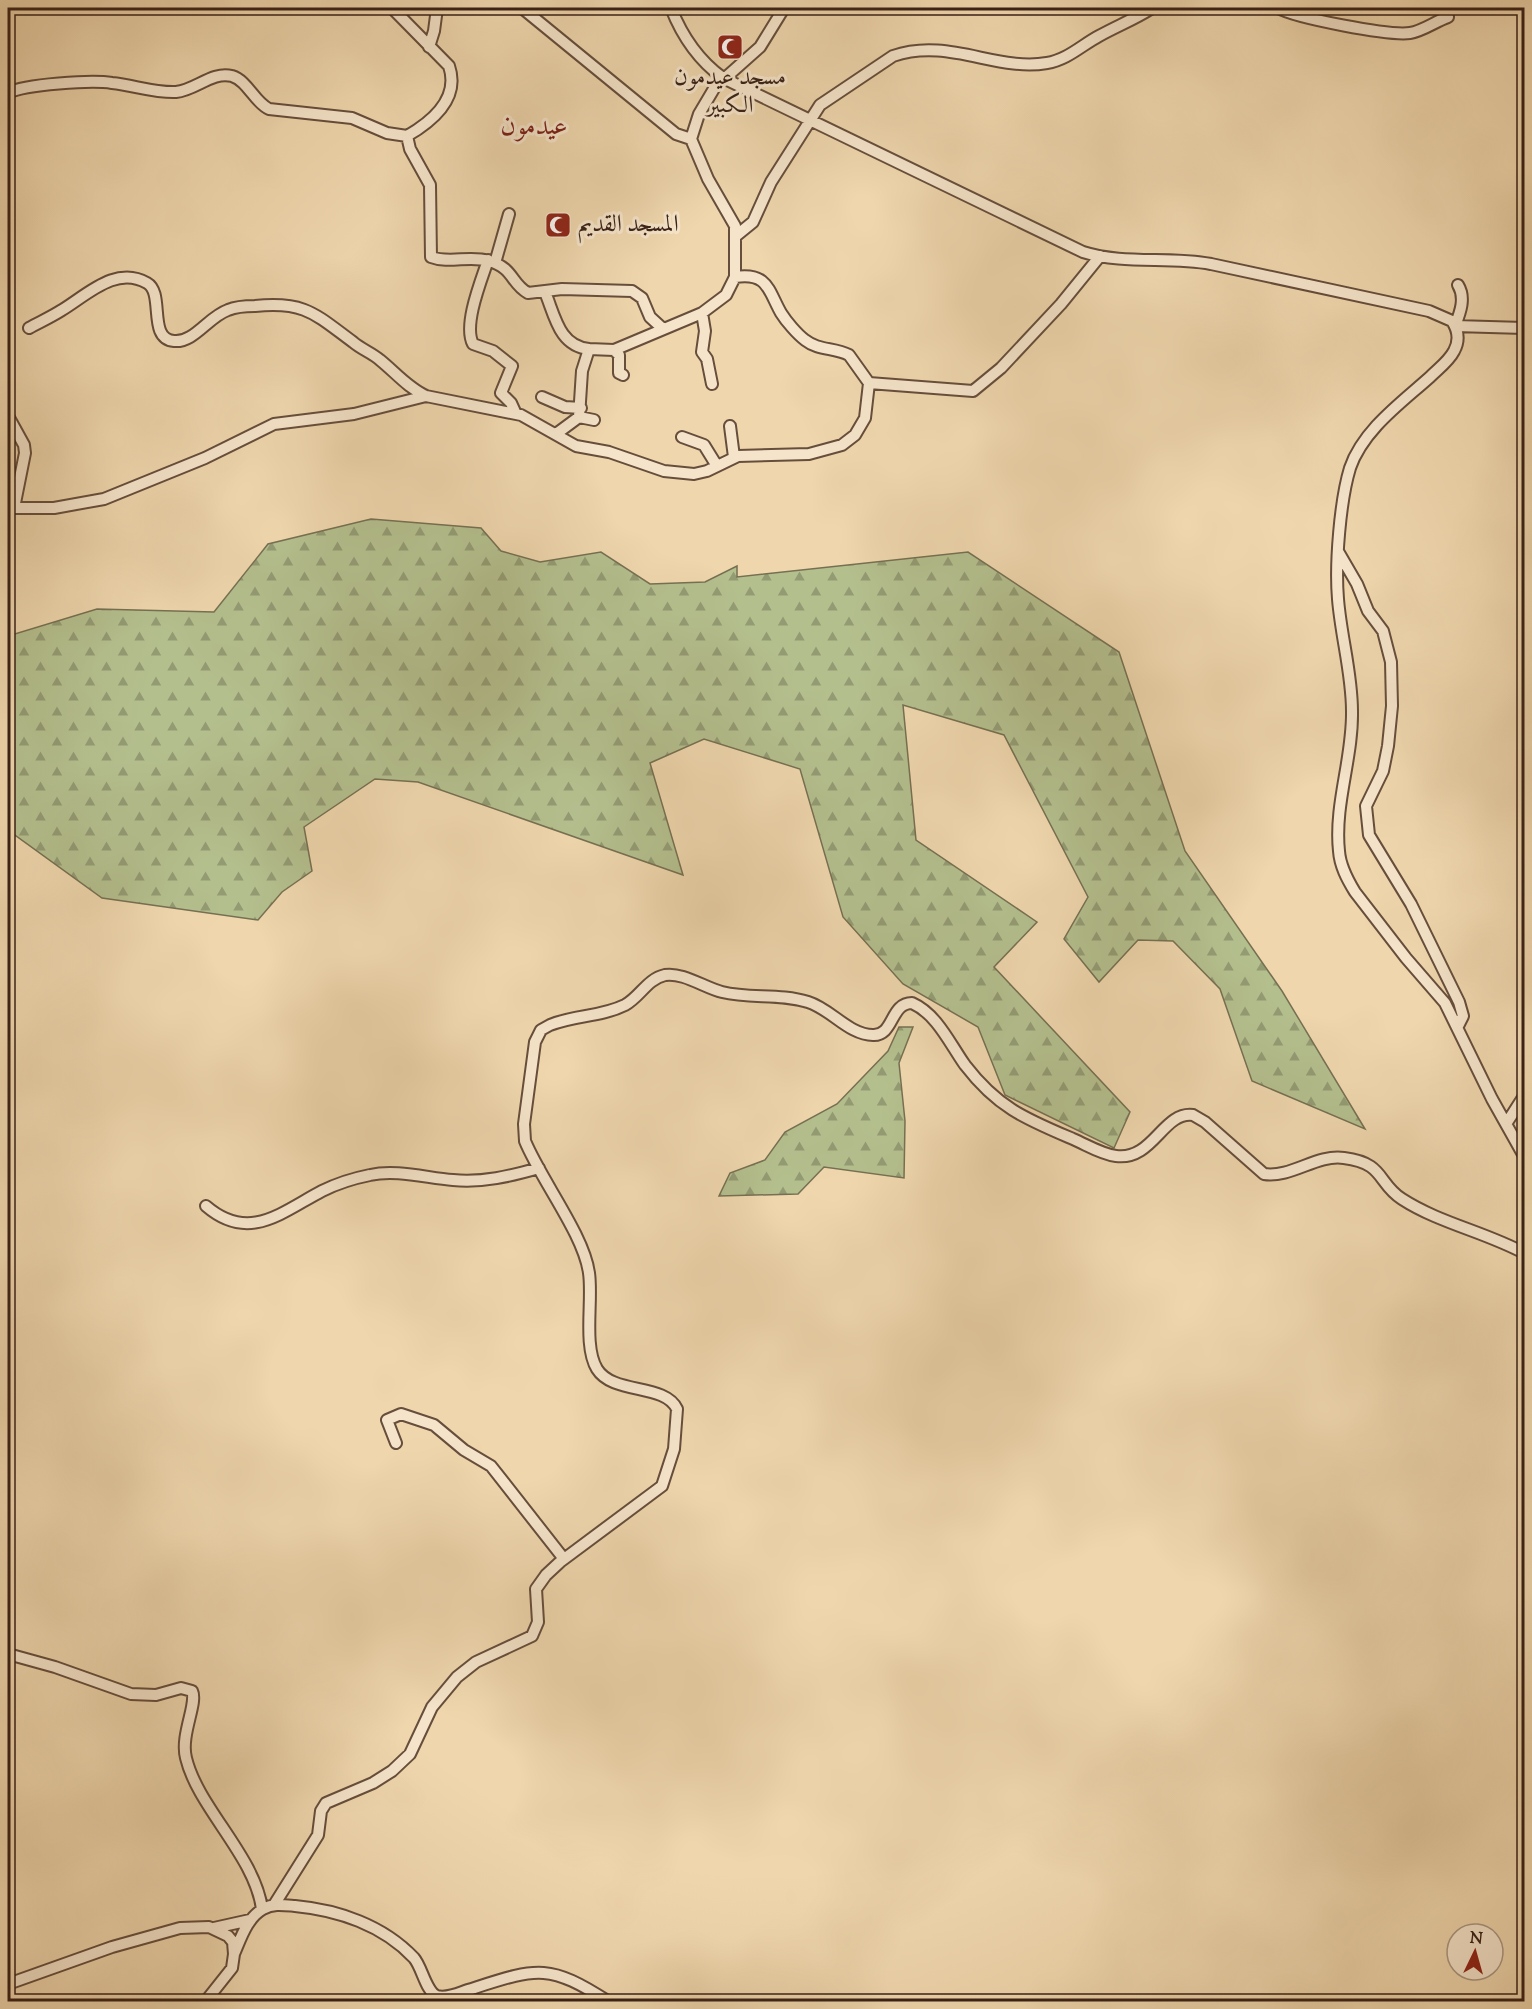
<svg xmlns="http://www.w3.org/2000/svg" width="1532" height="2009" font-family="'Sorts Mill Goudy',Amiri,serif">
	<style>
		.forest { fill: url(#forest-firs); stroke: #767052; stroke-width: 1.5 }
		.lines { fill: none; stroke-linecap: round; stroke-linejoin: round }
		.minor-casing { stroke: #664e3c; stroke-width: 14 }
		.minor { stroke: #f5e4ca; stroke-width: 10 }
		.labels { text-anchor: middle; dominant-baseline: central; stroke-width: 6; stroke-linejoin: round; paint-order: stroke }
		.poi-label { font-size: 24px; fill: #382117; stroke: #f5e4ca }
		.quarter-label { font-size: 27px; fill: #7a1f14; stroke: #f5e4ca }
	</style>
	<defs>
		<pattern id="forest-firs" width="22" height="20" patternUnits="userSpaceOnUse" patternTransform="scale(1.5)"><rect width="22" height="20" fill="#b4bf8e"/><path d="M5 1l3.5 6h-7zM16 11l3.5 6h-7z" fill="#939b73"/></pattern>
	</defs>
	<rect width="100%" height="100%" fill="#efd6ad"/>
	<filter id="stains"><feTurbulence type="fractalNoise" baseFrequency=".00333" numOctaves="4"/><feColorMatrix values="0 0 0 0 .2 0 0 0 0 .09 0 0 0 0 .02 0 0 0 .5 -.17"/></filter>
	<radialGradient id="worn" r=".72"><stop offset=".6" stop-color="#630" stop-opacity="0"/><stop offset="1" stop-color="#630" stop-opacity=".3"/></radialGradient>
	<path class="forest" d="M371,519L481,528L501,551L540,562L601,552L650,584L705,582L737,566V577L968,552L1119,652L1185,851L1282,991L1365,1129L1252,1081L1220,989L1173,941L1138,940L1099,982L1064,939L1088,897L1004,735L903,705L916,840L1037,922L994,967L1130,1112L1114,1148L1005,1095L978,1027L903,984L843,917L800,769L704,739L650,763L683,875L418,782L375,779L304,827L312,871L282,892L258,920L102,898L8,830V636L97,609L214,612L268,544Z
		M899,1027H913L899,1063L905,1121L904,1178L824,1167L798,1194L719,1196L730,1173L765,1160L785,1132L837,1104L888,1051Z"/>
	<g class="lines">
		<defs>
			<path id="minor" d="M392,8L449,66C460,98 433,121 407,136L410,149L430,185L431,257C449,264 470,255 489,261C514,268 511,284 528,293L562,289L632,291L642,298L650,317L662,328
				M522,8L676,134L691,139
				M671,8C682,36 698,60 723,78L1083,252C1124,265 1169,256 1211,264L1429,311L1452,321C1458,330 1460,340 1454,351C1449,361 1438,369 1430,377C1401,403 1363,430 1350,468C1340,501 1335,564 1338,599C1341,637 1352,673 1352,711C1353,758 1334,804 1339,851C1340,866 1347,879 1355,892L1406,958L1445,1003L1492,1099L1524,1156
				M784,8L760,47L715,87L699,114L691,139L708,179L735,226V277C768,272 768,290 781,313C786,321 797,334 805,340C819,351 834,347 849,355L869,383L973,391L1001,368L1061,304L1100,256
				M1278,8C1296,18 1389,36 1410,33C1423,31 1436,21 1448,17
				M429,47L434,31L437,8
				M8,93C25,84 92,80 112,83C133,85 155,93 176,92C196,90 212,71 232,76C248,81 254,102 269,109L352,118L387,133L407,136
				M737,235L753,222L771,182L820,105L893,56C948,37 997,72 1047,63C1067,60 1082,45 1099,36C1117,26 1135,19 1152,8
				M488,260C481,281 463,325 473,344L493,351L512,366L501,393L511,403L516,414
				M495,263L509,214
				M1458,285C1466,298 1460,313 1455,326L1524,328
				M545,292C555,316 559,346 589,349
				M702,313L705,331L702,352L707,359L712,384
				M29,328C40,322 51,317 62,310C87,295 116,265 147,283C165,293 147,339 174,341C194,343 208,317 228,310C235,307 246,306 255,306C305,301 315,314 353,342C361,349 372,353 380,360C395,372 408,388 426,396
				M614,350L619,355V373L623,375
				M542,397L565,407L581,408
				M8,416L24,445L25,453L14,508
				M579,417L594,420
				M730,426L734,457
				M556,434L579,417L582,371L589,349L614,350L702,313L726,295L735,277
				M682,437L704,445L717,466
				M8,508H54L104,499L205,458L274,424L354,414L426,396L521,415L576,446L609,452L664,471L694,474L707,471L738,456L809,454L842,445L855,435L865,418L869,383
				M1339,553L1357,584L1368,611L1383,631L1391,662L1392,706L1388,746L1383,771L1366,806L1369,835L1411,904L1459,1002L1463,1016L1458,1026
				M1506,1124L1524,1096
				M206,1206C249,1243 282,1212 322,1191C336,1184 355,1178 370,1175C396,1169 427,1178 453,1180C482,1183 511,1176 539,1168
				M396,1443L387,1420L401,1414L434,1425L464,1450L491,1466L564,1559
				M8,1654L55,1667L131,1694L156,1695L181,1688L192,1691C198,1703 180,1735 186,1758C198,1808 255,1856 262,1909
				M274,1905L318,1835L321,1811L326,1803L373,1783L392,1771L410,1754L432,1707L457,1677L476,1662L532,1636L538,1622L536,1589L546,1575L560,1562L662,1486L674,1449L677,1409C665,1383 613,1395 597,1369C583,1346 593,1300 589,1273C584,1235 541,1180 525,1141L524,1124L535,1042L541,1030L550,1025C574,1015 601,1017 625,1005C640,997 647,979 665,975C683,972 705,988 722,992C750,999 780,993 808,1002C831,1009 849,1035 873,1035C894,1036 890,1003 912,1003C937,1014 950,1044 965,1065C998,1108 1026,1119 1073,1139C1087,1145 1101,1154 1116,1156C1153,1161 1163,1111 1193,1115L1205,1122L1264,1174C1292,1178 1316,1154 1344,1158C1385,1163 1377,1183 1402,1199C1439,1223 1485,1232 1524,1253
				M214,1928L250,1920
				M234,1954C241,1938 247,1918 263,1909C273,1903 284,1905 295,1906C338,1910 383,1925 414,1958C422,1967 426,1992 437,1996C447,1999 459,1993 468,1990C537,1968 547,1962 609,2002
				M8,1984L112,1947L180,1928L209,1927L228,1936L233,1942L234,1954L232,1968L205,2002"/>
		</defs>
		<use href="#minor" class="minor-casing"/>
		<use href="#minor" class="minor"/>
	</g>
	<defs>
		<symbol id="mosque-square" viewBox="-11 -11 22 22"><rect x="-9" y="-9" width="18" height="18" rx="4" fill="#8f2418" stroke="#f5e4ca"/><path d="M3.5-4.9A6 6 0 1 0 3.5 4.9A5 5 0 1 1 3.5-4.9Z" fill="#fff"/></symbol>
	</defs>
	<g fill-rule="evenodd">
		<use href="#mosque-square" x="715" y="32" width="30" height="30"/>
		<use href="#mosque-square" x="543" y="210" width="30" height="30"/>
	</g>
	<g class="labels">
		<g class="poi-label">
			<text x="730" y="78">مسجد عيدمون<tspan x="730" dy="28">الكبير</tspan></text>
			<text x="578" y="225" text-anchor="start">المسجد القديم</text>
		</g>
		<g class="quarter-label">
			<text x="534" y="127">عيدمون</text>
		</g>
	</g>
	<rect width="1532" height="2009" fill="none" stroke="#efd6ad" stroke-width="30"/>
	<rect x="9" y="9" width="1514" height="1991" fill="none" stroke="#382117" stroke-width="3"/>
	<rect x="15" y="15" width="1502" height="1979" fill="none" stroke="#382117" stroke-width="1.5"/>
	<g transform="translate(1475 1952) rotate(5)"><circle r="28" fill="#f5e4ca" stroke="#a99682" stroke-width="1.5"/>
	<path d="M0-4.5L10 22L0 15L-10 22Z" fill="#8f2418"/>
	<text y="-9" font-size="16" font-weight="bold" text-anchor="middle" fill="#382117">N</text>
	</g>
	<rect width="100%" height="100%" filter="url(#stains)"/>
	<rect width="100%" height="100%" fill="url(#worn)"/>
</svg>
